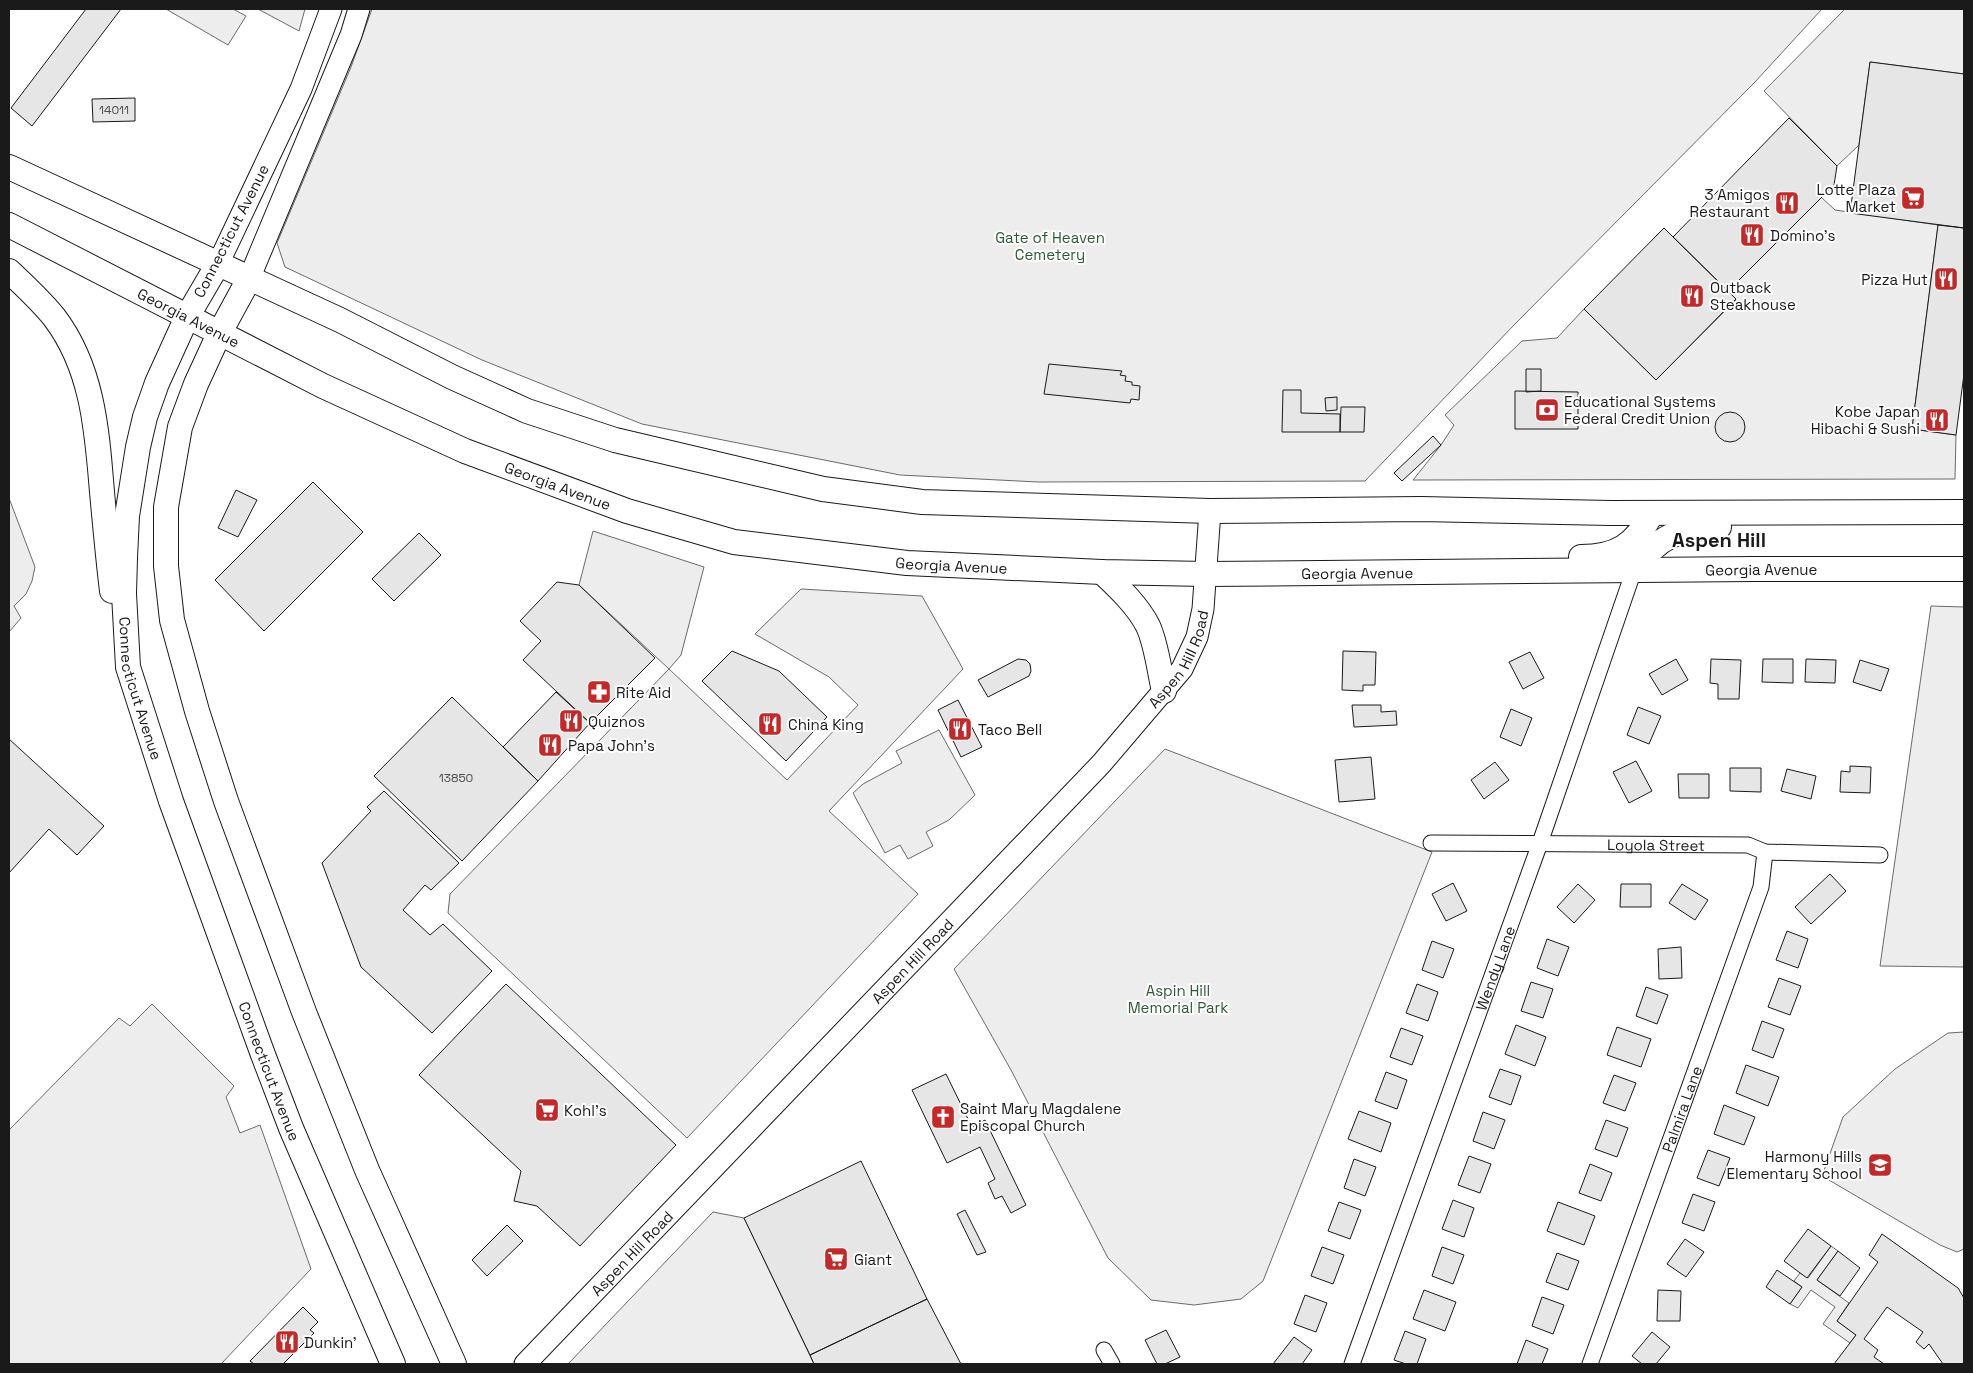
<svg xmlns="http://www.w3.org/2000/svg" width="1973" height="1373" font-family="'Space Grotesk',sans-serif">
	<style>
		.built { fill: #ededed; stroke: #6a6a6a }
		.building { fill: #e6e6e6; stroke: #1a1a1a }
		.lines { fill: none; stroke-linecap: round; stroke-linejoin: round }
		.street-casing { stroke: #1a1a1a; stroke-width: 17 }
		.secondary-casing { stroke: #1a1a1a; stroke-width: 23 }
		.primary-casing { stroke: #1a1a1a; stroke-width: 26 }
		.street { stroke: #fff; stroke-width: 15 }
		.secondary { stroke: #fff; stroke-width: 21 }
		.primary { stroke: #fff; stroke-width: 24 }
		.labels { text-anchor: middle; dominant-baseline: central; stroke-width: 4; stroke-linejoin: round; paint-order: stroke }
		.number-label { font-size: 12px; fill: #4d4d4d }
		.poi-label { font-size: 15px; fill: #1a1a1a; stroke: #fff; text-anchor: start }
		.street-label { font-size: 15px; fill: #1a1a1a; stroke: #fff }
		.park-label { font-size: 15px; fill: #2b5a34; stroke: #fff }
		.district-label { font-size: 20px; font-weight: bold; fill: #1a1a1a; stroke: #fff }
	</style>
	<rect width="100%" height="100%" fill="#fff"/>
	<path class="built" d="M166,9H233L246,16L228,45Z
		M258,9H305L299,31Z
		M372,9H1822L1755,82L1514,325L1365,481L1038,482L900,475L642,424L482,360L285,267L277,243L351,67Z
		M1845,9H1964V74L1870,62L1859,145L1837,166L1764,91Z
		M1821,197L1835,210L1938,225L1912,429L1956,435L1955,479L1413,480L1441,445L1454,425L1445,415L1522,341L1557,338L1584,309L1656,380L1736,300L1728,291Z
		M9,498L35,567L32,581L26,594L14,606L21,618L9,632Z
		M593,531L704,567L681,655L669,669L787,780L858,705L829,677L755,634L801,589L922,596L963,669L829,811L918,894L687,1138L448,913L450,894L669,669L579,585Z
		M1931,606L1964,607V967L1880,966Z
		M939,730L975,795L949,820L926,832L933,846L908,859L900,845L885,853L853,793L863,784L902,763L896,751Z
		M1165,749L1432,852L1263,1281L1241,1299L1194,1305L1151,1300L1108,1258L1011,1070L954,969Z
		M152,1004L234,1086L226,1097L240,1133L260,1125L311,1269L221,1364H9V1130L119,1018L130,1026Z
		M1964,1032V1249L1957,1252L1940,1245L1822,1176L1843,1117L1895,1069L1948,1033Z
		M713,1212L744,1218L814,1364H568Z
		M1831,1246L1838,1251L1817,1280L1849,1303L1837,1321L1856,1335L1850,1343L1823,1324L1835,1307L1811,1290L1798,1308L1790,1304L1802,1287L1794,1281L1800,1273L1808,1278Z"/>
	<path class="building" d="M86,9H121L32,126L11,108Z
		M1870,62L1964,74V228L1850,213Z
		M135,98V121L93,122L92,99Z
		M1789,118L1837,166L1834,185L1728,291L1673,237Z
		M1938,225L1964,228V374L1956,435L1912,429Z
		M1664,228L1736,299L1656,380L1584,309Z
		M1049,364L1122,371L1120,375L1126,376L1125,381L1132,382V385L1140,386L1139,400L1131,399L1130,403L1044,394Z
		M1526,369H1541V391L1526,392Z
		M1283,390H1301V413L1340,414V432H1282Z
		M1515,391L1578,392V429H1515Z
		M1337,397V410L1326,411L1325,398Z
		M1341,407H1365L1364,432H1340Z
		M1715 427a15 15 0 1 1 30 0a15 15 0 1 1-30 0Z
		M1433,436L1441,445L1402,481L1394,473Z
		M313,482L363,532L264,631L215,580Z
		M236,490L257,500L238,537L218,528Z
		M419,533L441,555L394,601L372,579Z
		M557,582L579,585L655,658L590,723L523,660L541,641L520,621Z
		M732,651L779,671L827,717L786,761L702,681Z
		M1343,651L1376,652L1375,685H1363V691L1342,690Z
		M1530,652L1544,678L1523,689L1509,662Z
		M1018,659L1026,660L1030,664L1031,671L1029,676L988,697L978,680Z
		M1676,659L1688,680L1662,695L1649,674Z
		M1711,659L1741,660L1739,699H1718V684L1710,683Z
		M1763,659H1793V683L1762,682Z
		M1806,659L1836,660L1835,683L1805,682Z
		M1860,660L1889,669L1881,691L1853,682Z
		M556,692L590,723L538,781L503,747Z
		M452,697L538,781L462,861L374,776Z
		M958,700L982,747L961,757L938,710Z
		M1352,705H1381V712L1396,711L1397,725L1354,727Z
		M1638,707L1661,716L1649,744L1627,735Z
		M1511,709L1532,718L1521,746L1500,737Z
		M9,739L104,826L77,855L49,829L9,873Z
		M1371,757L1375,799L1339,802L1335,760Z
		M1636,761L1652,791L1629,803L1613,772Z
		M1495,762L1509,780L1484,799L1471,780Z
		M1850,766L1871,767L1870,793L1840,792L1841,771L1850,772Z
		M1730,768H1761V792L1730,791Z
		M1787,769L1816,776L1811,799L1781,791Z
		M1678,774H1709V798H1679Z
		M384,791L459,863L431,890L425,885L403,910L430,935L443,924L492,971L432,1033L361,967L322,863L371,811L367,807Z
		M1830,874L1846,891L1811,924L1795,907Z
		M1453,883L1467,911L1446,921L1432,894Z
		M1578,884L1595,900L1574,923L1557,907Z
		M1621,884H1651V907H1620Z
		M1682,884L1708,900L1695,920L1669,903Z
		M1787,931L1808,939L1798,968L1776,960Z
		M1547,939L1569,947L1558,976L1537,968Z
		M1432,941L1454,949L1443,978L1422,970Z
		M1681,947L1682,978L1659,979L1658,949Z
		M1779,978L1801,986L1790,1015L1768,1007Z
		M1531,982L1553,989L1543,1018L1521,1011Z
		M506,984L676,1145L580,1246L537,1206L514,1201L521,1171L419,1075Z
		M1417,984L1438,992L1428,1021L1406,1013Z
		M1646,987L1668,995L1657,1024L1636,1016Z
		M1762,1021L1784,1029L1773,1058L1752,1050Z
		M1516,1025L1546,1037L1535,1066L1505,1054Z
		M1617,1027L1651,1039L1641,1067L1607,1055Z
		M1401,1028L1423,1036L1412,1065L1390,1057Z
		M1746,1065L1779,1077L1768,1106L1736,1093Z
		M1500,1069L1521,1076L1511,1105L1489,1097Z
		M1386,1072L1407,1080L1397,1109L1375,1101Z
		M946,1074L972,1127L985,1120L1026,1205L1011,1213L1002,1196L995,1199L988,1183L995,1179L980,1147L947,1163L912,1090Z
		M1614,1075L1636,1083L1625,1111L1603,1103Z
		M1724,1105L1755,1117L1744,1145L1714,1134Z
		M1359,1111L1391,1123L1381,1152L1348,1139Z
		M1483,1112L1505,1120L1494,1149L1473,1141Z
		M1606,1120L1628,1128L1617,1157L1595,1149Z
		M1708,1150L1730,1158L1719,1186L1697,1178Z
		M1469,1156L1491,1164L1480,1193L1458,1185Z
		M1354,1159L1376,1167L1365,1196L1344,1188Z
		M861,1161L927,1299L810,1355L744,1218Z
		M1590,1164L1612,1173L1601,1201L1579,1193Z
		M1693,1194L1715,1202L1704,1231L1682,1223Z
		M1453,1200L1474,1208L1464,1237L1442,1229Z
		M1339,1202L1361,1210L1350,1239L1328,1231Z
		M1558,1202L1595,1216L1584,1245L1547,1231Z
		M965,1210L986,1252L977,1255L957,1214Z
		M507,1225L523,1241L487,1276L472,1260Z
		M1808,1229L1831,1246L1807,1278L1784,1261Z
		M1882,1234L1958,1288L1964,1298V1364H1943L1929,1344L1924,1349L1916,1342L1923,1332L1887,1307L1864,1339L1878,1350L1874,1357L1884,1364H1834L1856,1335L1837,1321L1878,1262L1869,1255Z
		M1685,1239L1704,1252L1686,1277L1667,1264Z
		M1322,1247L1344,1255L1333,1284L1311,1276Z
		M1442,1247L1464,1255L1453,1284L1432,1276Z
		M1838,1251L1860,1268L1840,1296L1817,1280Z
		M1557,1253L1579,1261L1568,1290L1546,1282Z
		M1777,1270L1802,1287L1790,1304L1766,1287Z
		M1424,1290L1456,1302L1445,1331L1413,1319Z
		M1658,1290L1681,1291L1680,1321H1657Z
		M1305,1295L1327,1303L1316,1332L1294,1324Z
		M1542,1297L1564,1305L1553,1334L1532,1326Z
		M927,1299L961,1364H814L810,1355Z
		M303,1307L318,1322L310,1330L314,1333L283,1364H254L250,1361Z
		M1166,1330L1180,1357L1165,1364H1157L1145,1340Z
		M1405,1331L1426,1339L1417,1364H1406L1394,1360Z
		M1652,1332L1670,1347L1656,1364H1642L1632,1356Z
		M1294,1337L1312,1350L1302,1364H1273Z
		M1526,1340L1548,1349L1542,1364H1517Z"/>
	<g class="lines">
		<defs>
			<g id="street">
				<path id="s1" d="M1431,843L1748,845L1765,852L1880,855"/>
				<path d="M1104,1350L1112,1364"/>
				<path id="s2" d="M1352,1364L1540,843L1634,570"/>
				<path id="s3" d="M1590,1364L1761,887L1765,852"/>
			</g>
			<g id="secondary">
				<path d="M218,264L301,89L331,9"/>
				<path d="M249,279L351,35L359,9"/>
				<path id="s4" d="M525,1364L1101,764L1182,669L1197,637L1203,609L1210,511"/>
			</g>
			<g id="primary">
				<path d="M9,167L340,320L452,377L527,411L615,440L823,489L922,502L1210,511L1421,509L1611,513L1964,512"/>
				<path id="s5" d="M9,225L323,386L465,451L627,511L734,542L907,563L1102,572L1206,574L1753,569H1964"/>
				<path id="s6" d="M218,264L187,317L157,383L145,417L138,447L127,516L125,558L124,594L128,667L171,801L262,1052L291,1128L393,1364"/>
				<path d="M9,271C24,285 41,301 54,317C93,368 97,431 102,492C105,525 108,558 112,591"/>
				<path d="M249,279L219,334L196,384L180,427L166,507V566L172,620L197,711L226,801L304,1012L367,1170L454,1364"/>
				<path d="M1581,557C1617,557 1635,545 1652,513"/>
				<path d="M1634,570C1658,536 1679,528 1719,527"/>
				<path d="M1102,572C1118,587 1138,606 1148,626C1157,646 1159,670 1164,691"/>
			</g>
		</defs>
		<use href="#street" class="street-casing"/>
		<use href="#secondary" class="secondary-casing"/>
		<use href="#primary" class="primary-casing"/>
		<use href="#street" class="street"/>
		<use href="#secondary" class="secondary"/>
		<use href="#primary" class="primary"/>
	</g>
	<defs>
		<symbol id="supermarket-square" viewBox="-11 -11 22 22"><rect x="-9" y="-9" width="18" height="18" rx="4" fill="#c62828" stroke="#fff"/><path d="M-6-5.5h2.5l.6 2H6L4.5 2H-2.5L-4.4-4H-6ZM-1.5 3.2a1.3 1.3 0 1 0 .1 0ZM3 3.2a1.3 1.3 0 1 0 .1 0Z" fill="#fff"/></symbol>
		<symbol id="restaurant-square" viewBox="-11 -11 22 22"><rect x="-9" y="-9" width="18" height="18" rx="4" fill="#c62828" stroke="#fff"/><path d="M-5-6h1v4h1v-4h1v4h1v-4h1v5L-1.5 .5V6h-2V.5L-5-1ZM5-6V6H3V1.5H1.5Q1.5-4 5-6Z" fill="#fff"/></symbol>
		<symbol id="bank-square" viewBox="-11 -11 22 22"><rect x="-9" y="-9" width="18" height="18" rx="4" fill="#c62828" stroke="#fff"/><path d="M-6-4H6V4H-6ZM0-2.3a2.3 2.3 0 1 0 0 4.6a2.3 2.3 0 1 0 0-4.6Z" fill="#fff"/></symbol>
		<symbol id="pharmacy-square" viewBox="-11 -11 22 22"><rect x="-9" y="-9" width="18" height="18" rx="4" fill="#c62828" stroke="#fff"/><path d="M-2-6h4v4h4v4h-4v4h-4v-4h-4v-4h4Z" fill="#fff"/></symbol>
		<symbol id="church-square" viewBox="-11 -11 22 22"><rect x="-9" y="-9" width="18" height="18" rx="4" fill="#c62828" stroke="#fff"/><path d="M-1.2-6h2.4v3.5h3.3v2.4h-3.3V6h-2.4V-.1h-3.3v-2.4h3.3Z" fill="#fff"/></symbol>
		<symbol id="school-square" viewBox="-11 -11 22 22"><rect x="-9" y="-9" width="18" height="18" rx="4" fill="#c62828" stroke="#fff"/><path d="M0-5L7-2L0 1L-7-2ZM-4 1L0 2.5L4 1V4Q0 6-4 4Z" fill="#fff"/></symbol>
	</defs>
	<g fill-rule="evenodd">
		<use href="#supermarket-square" x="1899" y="184" width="28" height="28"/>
		<use href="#restaurant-square" x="1773" y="189" width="28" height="28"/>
		<use href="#restaurant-square" x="1738" y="221" width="28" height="28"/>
		<use href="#restaurant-square" x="1932" y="265" width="28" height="28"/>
		<use href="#restaurant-square" x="1678" y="282" width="28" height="28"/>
		<use href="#bank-square" x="1533" y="396" width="28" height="28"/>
		<use href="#restaurant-square" x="1923" y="406" width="28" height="28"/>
		<use href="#pharmacy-square" x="585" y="678" width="28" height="28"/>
		<use href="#restaurant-square" x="557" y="707" width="28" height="28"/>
		<use href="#restaurant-square" x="756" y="710" width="28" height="28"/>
		<use href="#restaurant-square" x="946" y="715" width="28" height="28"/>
		<use href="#restaurant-square" x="536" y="731" width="28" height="28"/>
		<use href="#supermarket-square" x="533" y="1096" width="28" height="28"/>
		<use href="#church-square" x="929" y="1103" width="28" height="28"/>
		<use href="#school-square" x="1866" y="1151" width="28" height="28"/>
		<use href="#supermarket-square" x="822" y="1245" width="28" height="28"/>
		<use href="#restaurant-square" x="273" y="1328" width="28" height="28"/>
	</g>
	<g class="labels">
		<g class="number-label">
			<text x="114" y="110">14011</text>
			<text x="456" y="778">13850</text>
		</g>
		<g class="poi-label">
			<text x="1896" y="189" text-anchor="end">Lotte Plaza<tspan x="1896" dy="17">Market</tspan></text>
			<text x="1770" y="194" text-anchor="end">3 Amigos<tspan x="1770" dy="17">Restaurant</tspan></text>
			<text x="1770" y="235">Domino's</text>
			<text x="1928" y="279" text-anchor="end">Pizza Hut</text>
			<text x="1710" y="287">Outback<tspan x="1710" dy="17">Steakhouse</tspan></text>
			<text x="1564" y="401">Educational Systems<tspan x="1564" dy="17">Federal Credit Union</tspan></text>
			<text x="1920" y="411" text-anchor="end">Kobe Japan<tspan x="1920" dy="17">Hibachi &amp; Sushi</tspan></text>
			<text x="616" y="692">Rite Aid</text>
			<text x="588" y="721">Quiznos</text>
			<text x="788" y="724">China King</text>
			<text x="978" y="729">Taco Bell</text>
			<text x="568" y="745">Papa John's</text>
			<text x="960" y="1108">Saint Mary Magdalene<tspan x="960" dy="17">Episcopal Church</tspan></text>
			<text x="564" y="1110">Kohl's</text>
			<text x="1862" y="1156" text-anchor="end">Harmony Hills<tspan x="1862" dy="17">Elementary School</tspan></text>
			<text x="854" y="1259">Giant</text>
			<text x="304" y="1342">Dunkin'</text>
		</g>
		<g class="street-label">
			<text transform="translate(231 231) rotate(-63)">Connecticut Avenue</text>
			<text stroke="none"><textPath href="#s5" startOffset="202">Georgia Avenue</textPath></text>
			<text stroke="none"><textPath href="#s5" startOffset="608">Georgia Avenue</textPath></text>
			<text stroke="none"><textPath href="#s5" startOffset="1012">Georgia Avenue</textPath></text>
			<text stroke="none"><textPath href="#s5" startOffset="1822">Georgia Avenue</textPath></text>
			<text stroke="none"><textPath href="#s5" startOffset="1418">Georgia Avenue</textPath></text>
			<text stroke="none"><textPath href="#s4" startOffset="964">Aspen Hill Road</textPath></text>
			<text stroke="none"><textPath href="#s6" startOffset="445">Connecticut Avenue</textPath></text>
			<text stroke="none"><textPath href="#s1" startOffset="225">Loyola Street</textPath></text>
			<text stroke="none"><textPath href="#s4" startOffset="559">Aspen Hill Road</textPath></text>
			<text stroke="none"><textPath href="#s2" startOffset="421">Wendy Lane</textPath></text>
			<text stroke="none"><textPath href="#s6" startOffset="850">Connecticut Avenue</textPath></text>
			<text stroke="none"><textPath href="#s3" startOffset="271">Palmira Lane</textPath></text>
			<text stroke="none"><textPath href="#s4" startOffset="154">Aspen Hill Road</textPath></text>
		</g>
		<g class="park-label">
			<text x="1050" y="237">Gate of Heaven<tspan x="1050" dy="17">Cemetery</tspan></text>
			<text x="1178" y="990">Aspin Hill<tspan x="1178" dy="17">Memorial Park</tspan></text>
		</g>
		<g class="district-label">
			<text x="1719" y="540">Aspen Hill</text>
		</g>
	</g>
	<rect width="1973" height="1373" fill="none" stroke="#1a1a1a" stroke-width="20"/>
</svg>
